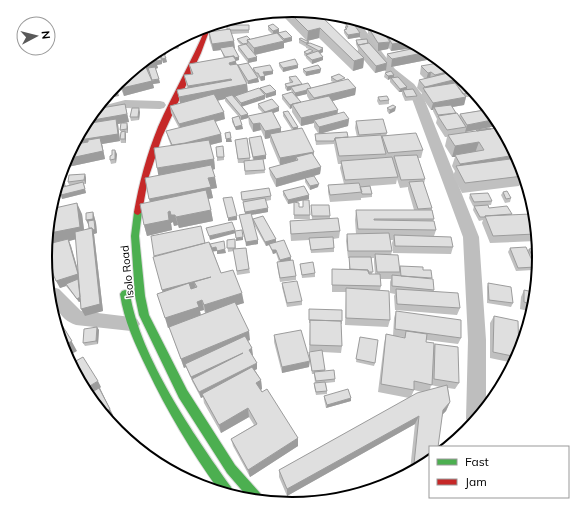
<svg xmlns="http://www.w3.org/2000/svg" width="585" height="514" font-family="Mulish,sans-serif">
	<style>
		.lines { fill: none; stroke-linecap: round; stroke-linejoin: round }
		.fast-casing { stroke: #dbdbdb; stroke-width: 2 }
		.jam-casing { stroke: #dbdbdb; stroke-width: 2 }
		.street { fill: #bebebe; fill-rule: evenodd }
		.fast { fill: #4caf50; fill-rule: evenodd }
		.jam { fill: #c62828; fill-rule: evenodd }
		.wall { fill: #c0c0c0; fill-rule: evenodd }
		.shaded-wall { fill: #9c9c9c }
		.building { fill: #dfdfdf; stroke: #9c9c9c }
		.labels { text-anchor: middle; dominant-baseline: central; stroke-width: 3; stroke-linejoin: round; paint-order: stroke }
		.street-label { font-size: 11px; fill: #000; stroke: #fff }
		.rim { fill: none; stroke: #000; stroke-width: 2 }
	</style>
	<rect width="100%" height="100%" fill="#fff"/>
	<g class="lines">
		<defs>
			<path id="fast" d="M138,209L142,212L139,236L145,296L149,315L187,390L235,465L260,493L262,498L246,495L227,473L179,398L139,315L135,296L131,236L134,212Z
				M125,290L128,291L130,294C140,357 194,435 231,487L233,492L218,489C191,451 167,411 147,369C135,344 124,321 120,294L122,291Z"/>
			<path id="jam" d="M211,26L201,53L162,137L148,179L142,212L138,215L135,214L134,212C139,183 147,154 158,127C173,93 192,61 206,27Z"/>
		</defs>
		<use href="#fast" class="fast-casing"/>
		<use href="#jam" class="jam-casing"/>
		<path class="street" d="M342,20L357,23L362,26L395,69L414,84L423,96L479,237L486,340V404L471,426L466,419L468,340L463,237L411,96C404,87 394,81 386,72C371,55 363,35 342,23Z
			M125,100L160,101L164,102L166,105L164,108L160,109L125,108L104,113L99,111L102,106Z
			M53,287L59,289L81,311L131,317L137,319L140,324L137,329L131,331L76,325C58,319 55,304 52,288Z"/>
		<use href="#fast" class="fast"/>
		<use href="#jam" class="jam"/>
	</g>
	<path class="wall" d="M293,10L358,51V49L356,44V40L368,43L387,63L386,70L375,73L364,60L363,68L353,71L319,38L307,41L285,18V12Z
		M237,21V25H220V24Z
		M353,22L362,24L358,26Z
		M346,24L360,33V37L348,39L344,33V30L345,29Z
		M249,25V33L232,34L234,48L239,60L236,61V64L238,65L248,63L238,50V46L241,45L238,42L237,39H250L272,34L268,30V26L292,41L284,43V48L255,55L257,57V61L248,63L253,70V68L273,71V74L265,76V80L261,81L258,77V78L259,82L248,84L245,80L247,84L248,92L260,90V88L276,91V95L266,98L265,97V99L242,106L248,114V118L241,120L239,117L242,125L243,129L236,130L232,122V118L238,116L225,101V99L217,101L225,119L215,122L221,134L222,142L210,145L214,159L215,169L213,170L217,188L211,189L213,198L208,199L211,210L213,221L179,228L178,225L174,226L173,222L171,223L172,230L147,236L144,225L150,202L159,175L171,146L168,138L166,131L179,128L171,113L170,106L180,103L177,90L187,88L184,75L191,74L189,64L224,58L221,50L213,51L209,39V32L227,29Z
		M371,26L387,29L432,59L391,67L386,61L387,54L414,48L391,51L389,48L388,49L378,51L368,34V27L372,26Z
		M299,39L323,48V52L320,54L323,60L312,64L306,58V57L304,55V52L309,49L306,48V47L299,43Z
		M180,41L178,49H170V47Z
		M165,51L166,55H164L167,62L163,63L161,56H160L162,64L157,65L158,68L156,69L160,83L153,84L154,88L124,96L119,84L116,85L118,82Z
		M279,63L298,68L283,72L279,66Z
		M421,66L464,82L463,85L457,86L458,87H466L467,84L468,83L476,95H472L469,91L470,93L469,97H466L464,105L452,107L456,113L459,116L460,114L482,110L479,107L480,104L481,103L496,126L465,132L464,133L476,131V130L497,128L517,158V159L521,163L525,182L521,183L519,186L462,193L453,176L455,171L452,166L455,157H452L445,146L447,137H445L436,123L437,119L433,111V110H431L421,96L422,93L417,88L419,80L425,79L420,74Z
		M303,69H321L320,73L306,76L303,72Z
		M385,73L394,78L407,87V89L417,96L416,100L405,101L402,94V92H399L390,82V79L388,80L384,77Z
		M289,77L302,84V85L311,88L333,82L331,81V77L344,80L356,88L355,95L332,101L338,114L349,119L348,126L323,133L348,137H357L355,128L356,121L387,133L386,136L423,150L421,158H418L425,179L424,184L432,208V210L434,219L433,221L436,230L434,236L453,247L451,254L393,253L392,243L393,240H390L392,251L391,255L400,269V266L423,270L434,290L433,292L460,308L457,315L395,310L394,296L395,294L390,293V282L391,279H380L381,286L380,290L390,320L388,327L345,325L346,292H332V269H349V258H348L346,241L347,234H356L355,220L356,210H414L408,189V187L400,188L397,179L396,184L370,186L372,194V197L361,198V197V200L330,202L328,192V185L344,184L340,168L341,164H338L334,144L316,145L315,137V134L318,133L314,127V123L301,126L292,112V108L290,109L282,99V95L292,92L291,90L287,91L285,88V84L291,83L289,81ZM307,94V96L310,101L301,103L297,96ZM372,258H374V262L375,274H372Z
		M378,97L389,100V104L379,105L377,101Z
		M125,104L129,122L121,123L128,127V133H126V143H121L120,139L121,132L120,130L121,123L118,124L120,141L102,144L105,159L63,168Z
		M258,104L279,111L273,113L281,128V132L292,130L283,116V112L298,128L314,156L321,167L320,174L314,176L318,187L310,190L305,182V179L276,187L270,175L269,168L280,165L270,141V138L265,139L261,130L253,132L249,124L248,116L263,113L258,108Z
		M387,108L395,111L389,114L387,111Z
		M140,112L139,120L131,121L130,117Z
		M247,138L250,160H253L249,142V138L266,159H263L265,173L245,175L244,163H238L235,140Z
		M224,150V160L217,161V157Z
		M117,154L116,163L111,164L110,160Z
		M85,174L86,178V184H84L86,193L62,199L60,191L66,186L69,185L68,182Z
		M283,191L309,195V199L306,200H309L310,219H294V203L288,204L283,195ZM303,200V207H299L295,202Z
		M241,192L271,196V200L266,201L268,212L251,215L258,244L246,246L240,219L239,215L245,214Z
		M503,192L511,198L510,202L505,203L501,195Z
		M470,194L492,201L491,205H488L489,208L512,214L511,215H531L536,241L490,243L482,223L483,220L479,221L473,210L474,206H480H473L469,198Z
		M311,205L330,216V219L340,231L339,238L333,239L334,248V252L311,253L309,240L291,241L290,228V221L312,220Z
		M93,212L96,223L97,233L94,234L103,311L85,316L81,302H79L66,286L60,288L46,257L82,214L84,230L89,228V224H88ZM76,239L78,270L71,246L69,241Z
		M253,219L291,257V260L296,276V280L280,282L277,265V262H279L276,253L273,254L270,247L269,245L266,246L253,223Z
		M235,239L236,249L246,248L250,273L237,275L234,251L228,252L227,240Z
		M205,243L210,244L226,253L217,254V251H213L221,273L244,303L236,305L250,340L248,341L252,348V355L257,363V369L255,370L261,380L262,389L261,390L298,438V446L250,477L233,446L231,439L254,425L249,417L221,433L204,403L203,397L201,398L193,383L186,367L184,368L169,327L168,328L162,292ZM204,310L205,313L201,315L200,311Z
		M510,248L528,250L529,249L540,257L538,267H535L533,270L516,271L508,252Z
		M300,264L315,273V277L302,278Z
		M282,283L302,301V305L287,307L282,287Z
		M488,283L513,303L511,307L487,303V287Z
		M524,290L533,292L528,315V311L520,309L521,297Z
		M309,309L342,321V324H341L342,346L341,353L322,352L325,371L335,379V382L326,383L327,391V394L316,395L314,386V383H315L314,374H312L309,355V352H312L309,351L310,323H309Z
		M396,311L461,338L458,344L426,340V342L434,346L435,344L459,383L455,389L448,388L450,402L446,411L443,414L430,456L410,470L415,424L287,496L279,477V470L409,398L378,392L384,344L386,334L404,338V337L393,336L394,318ZM431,385L440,387L430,390ZM414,390L422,392L411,397Z
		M494,316L519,355L513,363L490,358V323Z
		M525,326L526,327L521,348V333Z
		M97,327L99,330L98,344L85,346L83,343Z
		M274,335L309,367L282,373L274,342Z
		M360,337L375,363L374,366L356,362Z
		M324,396L351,398V401L326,408L324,399Z"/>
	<path class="shaded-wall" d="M320,28L319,38L307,41L308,31Z
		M279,29V33L273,35V31Z
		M392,32L401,38L387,35L386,40L384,33Z
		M360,33V37L348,39V35Z
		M292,37V41L284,43V39Z
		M180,41L178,49L177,45L178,42Z
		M234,41L235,48H220L221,50L213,51L212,44Z
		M284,41V48L254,55V48Z
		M390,42L388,49L378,51V43Z
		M407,42L415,48L391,51L392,44Z
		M323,48V52L319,54V51Z
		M165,51L166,55L155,58Z
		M423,53L432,59L391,67L392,59Z
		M239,57V60L226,63V59Z
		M257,57V61L248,63V59Z
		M323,57V60L312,64V60Z
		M166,58L167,62L163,63L162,59Z
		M364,58L363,68L353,71L354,61Z
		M162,60V64L157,65L158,68L128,75L146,63Z
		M236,61L237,72L230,73L229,63Z
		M387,63L386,70L375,73L376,66Z
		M298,65V68L283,72V68Z
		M321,69L320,73L306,76V72Z
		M273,71V74L263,76V72Z
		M450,71L457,76L433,82L435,75Z
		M431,72L430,79L426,80L428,73Z
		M394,75V79L391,78L390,79L388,80V76Z
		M265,76V80L261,81L260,77Z
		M258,78L259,82L248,84V81Z
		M461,78L465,81L464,82L463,85L427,94L424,91L425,87Z
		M159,79L160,83L153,84L154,88L124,96L122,88Z
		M231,79L232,87L247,84L248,95L235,96V97L227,99L225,97V99L181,108L179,97L189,95L188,86Z
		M302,84V87H291V90L287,91V87Z
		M407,87V91L403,90L402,92H399L400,89Z
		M356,88L355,95L314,106V98Z
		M307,90V94L295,97V93Z
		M276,91V95L266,98V94Z
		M118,92L119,96L109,98L108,97L110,94Z
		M473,92L476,95H472Z
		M265,95V99L241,107V103Z
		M466,97L464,105L435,110L434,107L433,110H431L433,103Z
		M125,104L129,122L118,124L120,141L102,144L105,159L63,168L64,162L93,120Z
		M290,105H292V108L290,109Z
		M279,107V111L265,116V112Z
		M396,107L395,111L389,114L390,110Z
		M139,108L140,112L139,120L138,117Z
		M338,110L337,117L314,120V123L301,126V118Z
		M224,112L225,119L181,131L179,124Z
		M248,114V118L241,120V116Z
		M349,119L348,126L319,134V127Z
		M492,120L496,126L465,132L467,125Z
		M127,123L128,127V133L127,129Z
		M260,123L261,130L253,132V124Z
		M242,125L243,129L236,130L235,127Z
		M298,127V131L293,132V128Z
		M281,128V135L270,134V138L265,139V131Z
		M125,131L126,135V143L125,139Z
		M221,134L222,142L174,154L173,146Z
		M231,138L232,142H226V139Z
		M479,142L475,153L455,155V157H452L455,146Z
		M115,150L117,154L116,163L115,159Z
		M314,152L313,159L298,160L296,157V163L280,166V158Z
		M266,155V159L254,161L253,157Z
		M516,155L517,158L514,165L458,169L460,164Z
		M214,159L215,169L159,179L157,168Z
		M321,167L320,174L276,187V179Z
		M85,174L86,178V184L84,180Z
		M215,177L217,188L211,189L213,198L152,210L149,199L208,178Z
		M83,182L86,193L62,199L61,195Z
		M65,184L67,188L59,191L60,186Z
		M319,184L318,187L310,190V186Z
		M309,195V199L288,204V200Z
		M77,203L82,214L85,237L69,241L71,246L81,281L83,300L79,302L77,299L66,284V286L60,288L56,281L48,246L50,233Z
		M268,208V212L245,216V212Z
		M211,210L213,221L179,228L176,217Z
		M170,211L175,215L178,225L174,226L173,222L171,223L172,230L147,236L144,225L168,212Z
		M93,212L96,223L97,233L94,234L103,311L85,316L81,309L91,234L95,222L88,224L86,220Z
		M237,216V220L228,221V218Z
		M235,230L236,233L210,240L209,236Z
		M243,237V240L236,241V238Z
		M276,239V243L266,246L265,242Z
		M258,240V244L246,246V242Z
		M216,247L217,251L210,252L209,248Z
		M225,249L226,253L217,254V251Z
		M272,250H276V253L273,254Z
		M291,257V260L280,263V260Z
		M211,277L197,287L194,282L197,291L165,300L162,290Z
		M242,293L244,303L206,315L204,305Z
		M202,300L204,310L200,311L201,317L168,328L165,318L197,302Z
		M97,327L99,330L98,344L96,341Z
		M66,331L77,351L68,356L64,351L63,346Z
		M249,331L250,340L186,367L185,364L186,367L184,368L181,359Z
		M252,348L253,355L250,356L249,350Z
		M243,353L192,379L193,383L191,377Z
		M310,361L309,367L282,373V367Z
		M257,363V369L203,397L202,394L203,397L201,398L199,392Z
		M261,380L262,389L257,392L256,383Z
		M98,381L101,387L100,388L113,415L109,418L88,387Z
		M351,398V401L326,408L327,405Z
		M450,402L446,411L439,418L443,410Z
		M248,408L249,417L221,433L219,425Z
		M419,416L415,424L287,496V489Z
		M298,438V446L250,477L248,470Z"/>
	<path class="building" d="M293,10L320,15L364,58L354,61L320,28L308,31L288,11Z
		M353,23L360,33L348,35L344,30L347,29L345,27H348L346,24Z
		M273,24L279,29L273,31L268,26Z
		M227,25H249V30H230V29H227Z
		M373,26L387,29L392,32L384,33L390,42L378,43L368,27Z
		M230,29L234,41L212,44L209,32Z
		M286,31L292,37L284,39L278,33Z
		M277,33L284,41L254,48L247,40Z
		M395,34L407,42L392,44L387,35Z
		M247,36L250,39L247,40L248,43L243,44L237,39Z
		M301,38L309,42L306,43L299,39Z
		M367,39L368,43L359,45H358L356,40Z
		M310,43L323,48L319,51L306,44Z
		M369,43L387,63L376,66L358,45Z
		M246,44L257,57L248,59L238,46Z
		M233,46L239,57L234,58V56L225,57L220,48Z
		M416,48L423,53L392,59L387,54Z
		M310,49L313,51L307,54L304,52Z
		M318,51L323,57L312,60L306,55Z
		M164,54L166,58L162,59L161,55Z
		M159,55L162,60L157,61L155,58Z
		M234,56L236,61L229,63L230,65L237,64L247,84L179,97L177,90L232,80L231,79L188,86L184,75L193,74L189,64Z
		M155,58L156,61L146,63Z
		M295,59L298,65L283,68L279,63Z
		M248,63L258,78L248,81L238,65Z
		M438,63L450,71L435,75L431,72L428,73L421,66Z
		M145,65L152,81L122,88L119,82Z
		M270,65L273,71L263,72L265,76L260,77L258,73H256L253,68Z
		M318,65L321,69L306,72L303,69Z
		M155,67L159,79L152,80L148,68Z
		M391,71L394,75L388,76L385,73Z
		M452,72L461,78L425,87L419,80Z
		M339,74L345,78L337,81L331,77Z
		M296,76L302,84L287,87L285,84L293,82L289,77Z
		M398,77L407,87L400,89L391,78Z
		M348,79L356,88L314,98L307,89Z
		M308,83L311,88L307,89V90L295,93L291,87Z
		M455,83L466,97L433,103L423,88Z
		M468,83L473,92L467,84Z
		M270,85L276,91L266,94L260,88Z
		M115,86L118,92L110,94Z
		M465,86L470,93L463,94L458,87Z
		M259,88L265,95L241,103L235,96Z
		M413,89L417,96L406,97L403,90Z
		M292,92L301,102L290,105L282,95Z
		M214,94L224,112L179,124L170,106Z
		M232,95L248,114L241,116L225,97Z
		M329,96L338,110L301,118L292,104Z
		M387,96L389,100L380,101L378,97Z
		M272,99L279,107L265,112L258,104Z
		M125,104L127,114L93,120L101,108Z
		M393,105L396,107L390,110L387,108Z
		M451,105L456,113L438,115L434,107Z
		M132,108H139L138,117H130Z
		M485,110L492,120L467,125L460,114Z
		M272,111L281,128L265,131L260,123L253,124L248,116Z
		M288,111L298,127L293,128L283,112Z
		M344,112L349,119L319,127L314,120Z
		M457,113L466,127L447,130L438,116Z
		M239,116L242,125L235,127L232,118Z
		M116,119L118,134L79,140L91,123Z
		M214,119L221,134L185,143L172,145L166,131Z
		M383,119L387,133L359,135L356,121Z
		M121,123H127V129L120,130Z
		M302,128L314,152L280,158L270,134Z
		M490,128L491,129L477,131L476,130Z
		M497,128L516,155L460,164L455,155L484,150L479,142L455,146L448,135Z
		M125,131V139H120L121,132Z
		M230,132L231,138L226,139L225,133Z
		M347,132L348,137L335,138L334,141H316L315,134Z
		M416,133L423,150L388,153L382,136Z
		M381,135L386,154L339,156L335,138Z
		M261,136L266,155L253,157L249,138Z
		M100,138L103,151L66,159L76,144L88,142V140Z
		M247,138L250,158L238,159L235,140Z
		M209,140L214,159L157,168L154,148Z
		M223,146L224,157H217L216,147Z
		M112,150H115V159L110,160V156L112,155Z
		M312,153L321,167L276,179L269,168L298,160L296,157Z
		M417,155L425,179L401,180L394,156Z
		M392,157L398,177L345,180L341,161Z
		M518,158L521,163L523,172H522L523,176L465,183L456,166Z
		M263,159L265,170L245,171L244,161Z
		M211,165L215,177L208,178L211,187L149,199L145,178Z
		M85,174L84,180L68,182L69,175Z
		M314,176L319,184L310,186L305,178Z
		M61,177L65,184L60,186Z
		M423,181L432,208L418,209L409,182Z
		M83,182L85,189L61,195L59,188Z
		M359,183L362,192L330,195L328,185Z
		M304,186L309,195L288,200L283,191Z
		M370,186L372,194H362L360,187Z
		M269,188L271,196L242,200L241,192Z
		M206,190L211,210L176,217L175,215H171L170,211L168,212L169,220L144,225L140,204Z
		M507,191L511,198L506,199L503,192Z
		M488,193L492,201L474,202L470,194Z
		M232,197L237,216L228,218L223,198Z
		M265,198L268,208L245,212L243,202Z
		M303,200H309L310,215H294V202L299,203V207H303Z
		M77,203L80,227L50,233L55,208Z
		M311,205H329L330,216H312Z
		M488,205L489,208L507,206L512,214L485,216V217H480L474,206Z
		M356,210H432L434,219H374V220L434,221L436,230L358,229Z
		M93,212V219L86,220V213Z
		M251,213L258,240L246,242L239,215Z
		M531,214L535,234L493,236L485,216Z
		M263,216L276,239L265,242L253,219Z
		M338,218L340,231L291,234L290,221Z
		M94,220L95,229L93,230L92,228H89L88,221Z
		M232,222L235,230L209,236L206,228Z
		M201,226L205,243L154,256L151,236Z
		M92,228L100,304L81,309L75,232Z
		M242,230L243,237L236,238L235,231Z
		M389,233L392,251H348L347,234Z
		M394,235L451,237L453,247L395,246Z
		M333,237L334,248L311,250L309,238Z
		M68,239L78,274L56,281L46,257L48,244Z
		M235,239V248H227V240Z
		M284,240L291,257L280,260L276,250H272L269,244Z
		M224,241L225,249L217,251L216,247L212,248L210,244Z
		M209,242L221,273L233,270L242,293L204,305L202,300L197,302L199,307L165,318L157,294L189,283L191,289L197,287L194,282L211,277L162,290L153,257Z
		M526,247L535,267L518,268L510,248Z
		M246,248L249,269L237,271L233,249Z
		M537,248L540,257L538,264H536L529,249Z
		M375,254L398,255L400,272H377Z
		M349,257H371L373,272H368V270L350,269Z
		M293,260L296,276L280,278L277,262Z
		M313,262L315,273L302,275L300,264Z
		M400,266L423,267V270H431L432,278L401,276Z
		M332,269L368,270L369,274H380L381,286L332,285Z
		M392,275L433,279L434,290L392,286Z
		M78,279L80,297L77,299L66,284Z
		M297,281L302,301L287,303L282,283Z
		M488,283L511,287L513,303L489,300Z
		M346,288L389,291L390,320L346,318Z
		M396,289L458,293L460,308L397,304Z
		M524,290L533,292L530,304L524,302Z
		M235,302L249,331L181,359L169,327Z
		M309,309L342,310V321L309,320Z
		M396,311L461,320V338L395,329Z
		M494,316L518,321L519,355L517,357L493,352Z
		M310,320L341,321L342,346L310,345Z
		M58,322H60L72,341L63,346Z
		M97,327L96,341L83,343L84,329Z
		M301,330L310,361L282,367L274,335Z
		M406,331L427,334L426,342L434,343L432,385L414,381V390L381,384L386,334L405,338Z
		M245,336L252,348L249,350L257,363L199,392L192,379L243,353L191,377L185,364Z
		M360,337L378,340L375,363L356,359Z
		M435,344L458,347L459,383L434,379Z
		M322,350L325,370L312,371L309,352Z
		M83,357L98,381L88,387L72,363Z
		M252,367L261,380L256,383L262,392L267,389L298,438L248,470L231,439L257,424L248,408L219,425L202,394Z
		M334,370L335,379L316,381L314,372Z
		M325,382L327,391L316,392L314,383Z
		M447,385L450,402L443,410L438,447H430V456L418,465L414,464L419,416L287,489L279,470L417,393Z
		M99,388L110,409L105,412L92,392Z
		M348,389L351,398L327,405L324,396Z"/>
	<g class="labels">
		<g class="street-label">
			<text transform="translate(127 272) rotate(-96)">Isolo Road</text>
		</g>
	</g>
	<path d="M0 0H585V514H0ZM52 257a240 240 0 1 1 480 0a240 240 0 1 1-480 0Z" fill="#fff" fill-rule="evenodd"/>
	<path class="rim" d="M52 257a240 240 0 1 1 480 0a240 240 0 1 1-480 0Z"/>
	<rect x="429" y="446" width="140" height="52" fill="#ffffff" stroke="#999999"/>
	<rect x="437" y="459" width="20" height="6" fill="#4caf50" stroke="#999999"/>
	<text x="465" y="466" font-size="12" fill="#000000">Fast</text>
	<rect x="437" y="479" width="20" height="6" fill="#c62828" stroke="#999999"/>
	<text x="465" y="486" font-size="12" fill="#000000">Jam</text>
	<g transform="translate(36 36) rotate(83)"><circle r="19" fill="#ffffff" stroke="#999999"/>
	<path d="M0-3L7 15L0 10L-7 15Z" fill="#595959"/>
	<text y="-6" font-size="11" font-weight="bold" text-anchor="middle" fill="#000000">N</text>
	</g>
</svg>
